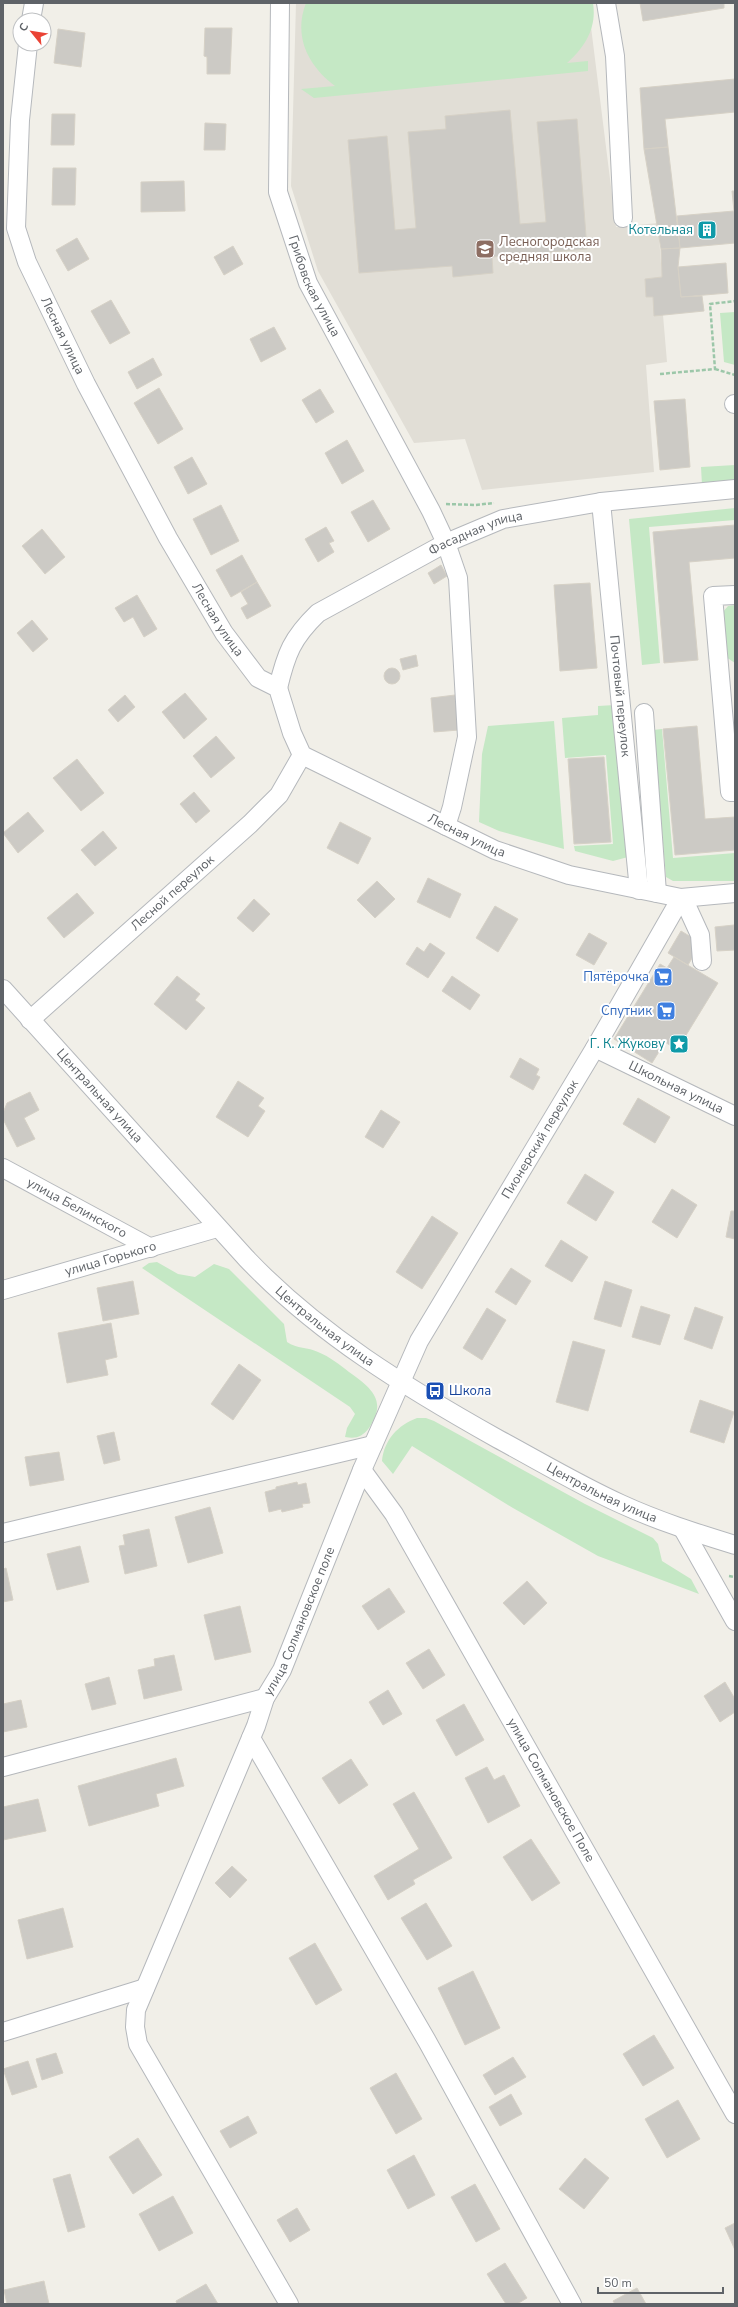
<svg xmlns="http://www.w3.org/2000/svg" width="738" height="2307" font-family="'Nunito Sans',sans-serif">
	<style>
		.education { fill: #e1ded6 }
		.green { fill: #c5e8c5 }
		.building { fill: #cccac5; stroke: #d6d1c6 }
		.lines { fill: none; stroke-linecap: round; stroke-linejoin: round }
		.minor-casing { stroke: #b5b8bc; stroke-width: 20 }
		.path { stroke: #9cc7a9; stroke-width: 2.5; stroke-dasharray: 4 2; stroke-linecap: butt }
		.minor { stroke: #fff; stroke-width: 18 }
		.labels { text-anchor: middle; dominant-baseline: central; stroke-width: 4; stroke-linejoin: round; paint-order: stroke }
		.culture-label { font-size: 13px; fill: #0d838f; stroke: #fff; text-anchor: end }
		.education-label { font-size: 13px; fill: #785e54; stroke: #fff; text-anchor: start }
		.street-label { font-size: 13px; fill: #5f6368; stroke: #fff }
		.shop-label { font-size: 13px; fill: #366cbe; stroke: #fff; text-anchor: end }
		.transit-label { font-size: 13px; fill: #164399; stroke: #fff; text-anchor: start }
	</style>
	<rect width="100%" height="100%" fill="#f1efe8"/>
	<path class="education" d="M296,3H588L616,227L658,223L662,277L645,279L646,297H653L663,315L667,362L646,365L654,472L482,490L465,439L414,443L318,271L291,186Z"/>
	<path class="green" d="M306,3H593C597,28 585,47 567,63L588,61V71L314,98L301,89L335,86C308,66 293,36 306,3Z
		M735,312V365L724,362L720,313Z
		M735,465V483L702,485L701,467Z
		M735,508V520L649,527L660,663L642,665L629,519Z
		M735,605V663L726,657L722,613L728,606Z
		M615,705L628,857L613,861L575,851L574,846L613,844L606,755L565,758L562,718L598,715V706Z
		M554,721L564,849L499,831L479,822L482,754L488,726Z
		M662,729L673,858L735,853V881H673L666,877L653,730Z
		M157,1262L178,1274L195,1277L214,1264L229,1269L284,1324L287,1342C297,1349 308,1347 318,1352C330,1357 339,1364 349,1372C371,1388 388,1400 369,1428C362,1437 356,1439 345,1437L347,1428L355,1414L350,1407L142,1268L149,1263Z
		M417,1418H426L434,1421L585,1504L653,1538L658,1544L662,1561L691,1579L699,1594L598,1556L513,1508L412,1446L393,1474L382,1461C384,1440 398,1425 417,1418Z"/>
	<path class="building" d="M640,3H724V8L643,21Z
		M205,28H232L230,74H207V57L204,56Z
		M58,29L85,33L81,67L54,63Z
		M735,79V112L665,119L668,147L644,149L640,88Z
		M510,110L520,224L546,222L537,122L577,119L587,249L492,257L493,273L453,277L452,266L359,273L348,140L387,136L395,230L416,228L408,132L446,129L445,116Z
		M52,114H75L74,145H51Z
		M205,123L226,124L225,150H204Z
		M668,147L680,248L661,249L644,149Z
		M53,168H76L75,205H52Z
		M184,181L185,211L141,212V182Z
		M732,191H735V243L680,248L677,216L734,211Z
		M77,238L89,259L68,271L56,250Z
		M233,246L243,264L224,275L214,257Z
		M680,248L678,267L681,297L702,296L704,311L654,316L653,297H646L645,279L662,277L661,249Z
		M726,263L728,293L681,297L678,267Z
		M111,300L130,333L110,344L91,311Z
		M274,327L286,349L261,362L250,339Z
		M153,358L162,375L137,389L128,372Z
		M159,388L183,429L158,444L134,403Z
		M320,389L334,412L316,423L302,400Z
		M685,399L690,467L660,470L654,401Z
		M347,440L364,471L342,484L325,453Z
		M192,457L207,484L188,494L174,467Z
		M373,500L390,529L368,542L351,512Z
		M221,505L239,541L211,555L193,519Z
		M735,525V558L689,562L698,660L664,663L653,532Z
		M326,527L334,541L329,543L334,552L318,562L305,539Z
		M42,529L65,557L45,574L22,546Z
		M242,555L257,582L231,597L216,570Z
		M441,565L447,576L434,584L428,573Z
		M257,582L271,606L247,619L241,608L248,604L241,592Z
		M590,583L597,668L560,671L554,585Z
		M137,595L157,629L144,637L133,617L124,622L115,608Z
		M32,620L48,639L33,652L17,633Z
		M416,655L418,666L403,670L400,659Z
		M384 676a8 8 0 1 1 16 0a8 8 0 1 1-16 0Z
		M185,693L207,719L184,739L162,712Z
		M125,695L135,707L118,722L108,710Z
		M455,695L459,730L434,732L431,698Z
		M697,726L705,819L735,817V850L675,855L663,729Z
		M216,736L235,758L211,778L193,756Z
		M604,757L611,842L574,844L568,759Z
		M77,759L104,793L81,811L53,778Z
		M194,792L210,811L196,823L180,804Z
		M28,812L44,831L18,853L3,833Z
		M340,822L371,838L358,864L327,848Z
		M103,831L117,848L95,866L81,850Z
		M428,878L461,894L450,918L417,902Z
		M377,881L395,899L375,918L357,900Z
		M77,893L94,913L64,938L47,918Z
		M254,899L270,914L253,932L237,918Z
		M495,906L518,919L498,952L476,938Z
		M734,925L735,950L717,951L715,927Z
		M681,931L701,943L688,965L668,953Z
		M589,933L607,943L594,965L576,955Z
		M430,943L445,953L428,978L406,964L417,947L424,952Z
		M674,957L718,983L677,1050L665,1042L652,1063L614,1039L660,964L667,968Z
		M177,976L200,994L195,1000L205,1008L186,1030L154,1004Z
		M452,976L480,995L470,1010L442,991Z
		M520,1058L539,1069L536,1075L540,1077L533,1090L510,1077Z
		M238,1081L264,1098L258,1106L265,1111L248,1137L216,1117Z
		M30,1092L39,1110L24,1118L35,1139L17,1147L3,1119V1113L7,1103Z
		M638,1098L670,1117L655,1143L623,1124Z
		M381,1110L400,1122L383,1148L365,1137Z
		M585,1174L614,1192L596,1221L567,1203Z
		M672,1189L697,1205L677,1238L652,1222Z
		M731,1211H735V1239L726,1237Z
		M432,1216L458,1233L422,1289L396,1272Z
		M561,1240L588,1257L572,1282L545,1266Z
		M511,1268L531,1281L516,1305L495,1292Z
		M133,1281L139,1314L103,1321L97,1288Z
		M605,1281L632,1290L621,1327L594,1319Z
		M641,1306L670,1315L660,1345L632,1337Z
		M695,1307L723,1317L712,1349L684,1339Z
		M487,1308L506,1320L482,1360L463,1348Z
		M111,1323L117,1357L105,1360L108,1375L67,1383L58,1333Z
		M573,1341L605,1350L588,1411L556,1402Z
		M239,1364L261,1380L233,1420L211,1404Z
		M700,1400L734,1412L724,1443L690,1432Z
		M114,1432L120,1460L104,1464L97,1436Z
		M59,1452L64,1480L30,1486L25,1457Z
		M297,1482L298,1485L306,1483L310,1503L302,1504L303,1507L282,1512L281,1509L269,1512L265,1492L276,1489V1487Z
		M210,1507L223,1553L188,1563L175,1517Z
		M149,1529L157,1566L125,1574L119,1546L125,1545L123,1535Z
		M80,1546L89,1582L57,1590L47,1554Z
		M6,1568L13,1600L3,1602V1569Z
		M527,1581L547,1603L524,1625L503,1603Z
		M389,1588L405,1612L378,1630L362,1606Z
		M240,1606L251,1652L215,1660L204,1615Z
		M429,1649L445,1675L423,1689L406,1663Z
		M174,1655L182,1690L144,1699L138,1670L155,1666L154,1659Z
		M109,1677L116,1704L92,1710L85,1684Z
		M725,1682L735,1699V1712L720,1722L704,1696Z
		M388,1690L402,1714L383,1725L369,1702Z
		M21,1700L27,1727L3,1732V1704Z
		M464,1704L484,1740L456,1756L436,1720Z
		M176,1758L184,1786L156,1794L159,1806L89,1826L78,1786Z
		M351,1759L368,1785L339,1804L322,1778Z
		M487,1767L494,1780L504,1775L520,1806L488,1823L465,1778Z
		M414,1792L452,1858L413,1880L415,1884L388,1900L374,1876L419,1849L393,1804Z
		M38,1799L46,1831L3,1840V1807Z
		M531,1839L560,1883L532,1901L503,1857Z
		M232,1866L247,1880L230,1898L215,1883Z
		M426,1903L452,1946L427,1960L401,1918Z
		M63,1908L73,1947L27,1959L18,1920Z
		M315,1943L342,1990L316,2005L289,1958Z
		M473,1971L500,2028L465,2045L438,1988Z
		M654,2035L674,2068L643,2086L623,2054Z
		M56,2053L63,2073L42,2080L36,2059Z
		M513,2057L526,2077L495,2095L483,2075Z
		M28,2061L37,2087L12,2095L3,2069Z
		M396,2073L422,2119L396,2134L370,2088Z
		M511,2094L522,2114L500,2126L489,2107Z
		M678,2100L700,2139L667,2158L645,2119Z
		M248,2116L257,2133L230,2148L220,2131Z
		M138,2138L162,2175L133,2194L109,2157Z
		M414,2155L435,2195L408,2209L387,2170Z
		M585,2158L609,2178L584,2209L559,2189Z
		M70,2174L85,2227L68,2232L53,2179Z
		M475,2184L500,2229L476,2242L451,2197Z
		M173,2196L193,2233L159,2251L139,2214Z
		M297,2208L310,2230L290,2242L277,2220Z
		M735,2223V2250L725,2228Z
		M505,2263L527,2298L517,2304H506L487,2274Z
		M44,2281L49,2304H7L4,2290Z
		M206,2284L218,2304H177L176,2301Z
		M637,2288L646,2304H615L613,2301Z"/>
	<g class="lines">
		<defs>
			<g id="minor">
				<path id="s1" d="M280,3L278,192L308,283L431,511L446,543L458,578L467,737L452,807L446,826"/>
				<path d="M606,3L615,56L623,218"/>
				<path d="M31,20L34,3"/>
				<path id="s2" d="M28,44L20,120L16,228L27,262L86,384L168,538L224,633L258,678L278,688L292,733L302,755L495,850L569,875L681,898L735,893"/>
				<path d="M734,404H735"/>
				<path id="s3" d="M601,502L639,890"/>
				<path d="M735,595L713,596L730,792H735"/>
				<path id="s4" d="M278,688C286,654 292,638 318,613L446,543L503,519L601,502L735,489"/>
				<path d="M644,713L657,893"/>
				<path d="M683,898L700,935L702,961"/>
				<path id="s5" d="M3,989L246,1258C318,1334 407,1388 498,1439C539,1461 579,1485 621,1504C658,1521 696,1533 735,1545"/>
				<path id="s6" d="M30,1020L250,824L279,795L302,755"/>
				<path id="s7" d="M595,1048L735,1116"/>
				<path id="s8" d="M3,1168L151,1248"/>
				<path id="s9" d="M3,1290L217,1228"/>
				<path id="s10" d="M362,1470L394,1514L735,2114"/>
				<path d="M683,1529L735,1621"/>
				<path d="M3,1533L373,1445"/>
				<path d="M251,1738L427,2041L572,2304"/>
				<path d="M3,1767L265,1698"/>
				<path d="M3,2032L145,1988"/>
				<path id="s11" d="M289,2304L138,2044L135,2027L136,2010L256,1726L265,1698L282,1670L362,1470L419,1341L595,1048L681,898"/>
			</g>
		</defs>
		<use href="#minor" class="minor-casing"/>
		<path class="path" d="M715,369L735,375
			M660,374L715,369L710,304L735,301
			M446,504L475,505L494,503
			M729,1576L735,1577"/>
		<use href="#minor" class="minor"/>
	</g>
	<defs>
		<symbol id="building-square" viewBox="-11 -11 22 22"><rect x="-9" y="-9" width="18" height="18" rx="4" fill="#0f9aa8" stroke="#fff"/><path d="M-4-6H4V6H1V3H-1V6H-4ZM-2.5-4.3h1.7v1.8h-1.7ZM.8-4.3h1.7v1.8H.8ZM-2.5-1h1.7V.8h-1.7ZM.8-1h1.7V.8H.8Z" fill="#fff"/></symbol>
		<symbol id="school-square" viewBox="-11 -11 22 22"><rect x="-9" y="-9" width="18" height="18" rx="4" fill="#8d6e63" stroke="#fff"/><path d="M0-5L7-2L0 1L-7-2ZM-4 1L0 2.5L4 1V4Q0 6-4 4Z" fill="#fff"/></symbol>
		<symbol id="supermarket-square" viewBox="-11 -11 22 22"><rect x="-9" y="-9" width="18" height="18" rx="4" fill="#3f7fe0" stroke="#fff"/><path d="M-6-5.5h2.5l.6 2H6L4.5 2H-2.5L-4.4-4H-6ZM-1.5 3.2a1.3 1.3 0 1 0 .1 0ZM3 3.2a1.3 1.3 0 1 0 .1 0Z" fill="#fff"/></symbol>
		<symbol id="sight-square" viewBox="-11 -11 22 22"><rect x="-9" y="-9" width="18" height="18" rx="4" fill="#0f9aa8" stroke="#fff"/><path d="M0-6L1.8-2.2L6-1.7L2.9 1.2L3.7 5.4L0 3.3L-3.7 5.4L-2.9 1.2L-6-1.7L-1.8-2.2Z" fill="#fff"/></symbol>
		<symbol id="bus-square" viewBox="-11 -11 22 22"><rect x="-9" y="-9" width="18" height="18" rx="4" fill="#1a4fb4" stroke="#fff"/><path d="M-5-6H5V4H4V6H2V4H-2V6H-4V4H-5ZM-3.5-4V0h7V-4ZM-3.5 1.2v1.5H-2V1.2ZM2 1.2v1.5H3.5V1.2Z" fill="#fff"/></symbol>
	</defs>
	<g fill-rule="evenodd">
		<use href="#building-square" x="696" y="219" width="22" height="22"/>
		<use href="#school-square" x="474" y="238" width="22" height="22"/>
		<use href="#supermarket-square" x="652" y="966" width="22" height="22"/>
		<use href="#supermarket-square" x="655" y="1000" width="22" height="22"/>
		<use href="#sight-square" x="668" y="1033" width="22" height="22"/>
		<use href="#bus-square" x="424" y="1380" width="22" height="22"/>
	</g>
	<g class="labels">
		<g class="culture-label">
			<text x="693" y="230">Котельная</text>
			<text x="665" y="1044">Г. К. Жукову</text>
		</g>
		<g class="education-label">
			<text x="499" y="242">Лесногородская<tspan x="499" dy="15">средняя школа</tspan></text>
		</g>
		<g class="street-label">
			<text stroke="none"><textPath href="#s1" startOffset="290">Грибовская улица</textPath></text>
			<text stroke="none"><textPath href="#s2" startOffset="302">Лесная улица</textPath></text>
			<text stroke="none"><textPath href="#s4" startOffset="264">Фасадная улица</textPath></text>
			<text stroke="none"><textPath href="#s2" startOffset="626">Лесная улица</textPath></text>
			<text stroke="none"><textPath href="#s3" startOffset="195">Почтовый переулок</textPath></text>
			<text stroke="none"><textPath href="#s2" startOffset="974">Лесная улица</textPath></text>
			<text stroke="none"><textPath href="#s6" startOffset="191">Лесной переулок</textPath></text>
			<text stroke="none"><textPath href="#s7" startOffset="90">Школьная улица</textPath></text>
			<text stroke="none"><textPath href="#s5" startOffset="144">Центральная улица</textPath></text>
			<text stroke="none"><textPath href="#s11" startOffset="1297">Пионерский переулок</textPath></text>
			<text stroke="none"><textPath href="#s8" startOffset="84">улица Белинского</textPath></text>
			<text stroke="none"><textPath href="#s9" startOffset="112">улица Горького</textPath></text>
			<text stroke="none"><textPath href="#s5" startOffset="467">Центральная улица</textPath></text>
			<text stroke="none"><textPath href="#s5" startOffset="791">Центральная улица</textPath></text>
			<text stroke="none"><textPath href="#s11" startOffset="757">улица Солмановское поле</textPath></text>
			<text stroke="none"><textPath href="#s10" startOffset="372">улица Солмановское Поле</textPath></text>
		</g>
		<g class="shop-label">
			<text x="649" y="977">Пятёрочка</text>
			<text x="652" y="1011">Спутник</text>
		</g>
		<g class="transit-label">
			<text x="449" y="1391">Школа</text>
		</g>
	</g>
	<rect width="738" height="2307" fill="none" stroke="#5f6368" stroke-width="8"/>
	<g transform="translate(32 32) rotate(300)"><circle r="19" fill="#ffffff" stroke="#bfc1c3"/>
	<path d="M0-3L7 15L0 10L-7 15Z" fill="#ea4335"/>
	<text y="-6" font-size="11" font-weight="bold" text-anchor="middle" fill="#5f6368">С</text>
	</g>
	<path d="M598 2287v6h125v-6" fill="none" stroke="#5f6368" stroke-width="2"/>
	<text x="604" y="2287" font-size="12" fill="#5f6368" stroke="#ffffff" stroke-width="3" paint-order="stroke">50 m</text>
</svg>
